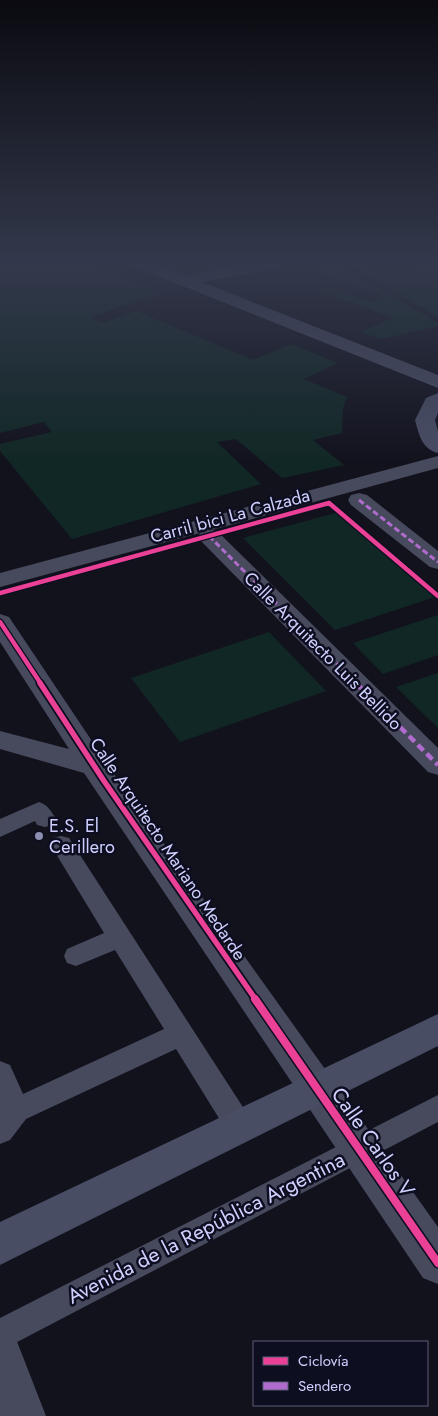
<svg xmlns="http://www.w3.org/2000/svg" width="438" height="1416" font-family="Jost,sans-serif">
	<style>
		.green { fill: #112725 }
		.lines { fill: none; stroke-linecap: round; stroke-linejoin: round }
		.lane { fill: #47495d; fill-rule: evenodd }
		.street { fill: #47495d; fill-rule: evenodd }
		.secondary { fill: #494d64; fill-rule: evenodd }
		.quiet-far1 { stroke: #b06ccc; stroke-width: 3; stroke-dasharray: 6 3; stroke-linecap: butt }
		.quiet { stroke: #b06ccc; stroke-width: 4.5; stroke-dasharray: 8 4.5; stroke-linecap: butt }
		.cycleway-far2-casing { stroke: #0e0e21; stroke-width: 7 }
		.cycleway-far1-casing { stroke: #0e0e21; stroke-width: 9 }
		.cycleway-casing { stroke: #0e0e21; stroke-width: 11 }
		.cycleway-far2 { stroke: #ea4096; stroke-width: 4.5 }
		.cycleway-far1 { stroke: #ea4096; stroke-width: 5.5 }
		.cycleway { stroke: #ea4096; stroke-width: 8 }
		.poi-dot { fill: #8d8eaf; stroke: #0e0e21; stroke-width: 2 }
		.labels { text-anchor: middle; dominant-baseline: central; stroke-width: 5; stroke-linejoin: round; paint-order: stroke }
		.street-label { font-size: 18px; fill: #cfd0fe; stroke: #0e0e21 }
		.poi-label { font-size: 18px; fill: #cfd0fe; stroke: #0e0e21; text-anchor: start }
		.near-street-label { font-size: 21px; fill: #cfd0fe; stroke: #0e0e21 }
	</style>
	<rect width="100%" height="100%" fill="#12121d"/>
	<path class="green" d="M0,263H88L161,293L90,317L102,323L137,311L253,360L291,344L338,363L304,379L347,397L343,408L342,433L313,440L344,465L282,478L236,439L217,442L261,484L72,539L0,451V444L52,432L44,422L0,433Z
		M345,263H362L383,275L438,263V317Z
		M338,264L438,323V326L382,339L360,332L393,318L315,289L329,287L372,302L383,296L323,275L313,269Z
		M339,512L438,596L335,630L243,538Z
		M438,615V655L383,674L353,643Z
		M269,632L326,691L180,742L131,678Z
		M438,673V728L396,687Z"/>
	<g class="lines">
		<path class="lane" d="M39,802C48,805 51,811 56,819L53,825L45,827L37,825L35,821L0,837V819Z
			M61,836L69,838L250,1118L254,1127L250,1136L240,1140L230,1136L176,1049L26,1119L10,1140L0,1144V1061L10,1065L23,1094L164,1029L115,950L76,966L67,963L64,956L67,949L104,933L50,844L53,838Z
			M438,1095V1122L0,1351V1318Z"/>
		<path class="street" d="M249,263H282L280,266L275,268L182,286L176,284L174,281L176,278L182,276Z
			M438,456V468L212,530L217,531L438,748V775L428,772L201,541L198,536L200,533L0,587V573Z
			M359,493L367,495L438,551V569L430,567L351,505L348,500L351,495Z
			M0,614L9,617L114,774L438,1227V1284L423,1278L84,773L0,749V731L69,749L0,642Z
			M0,1332L16,1339L46,1416H0Z"/>
		<path class="secondary" d="M131,263H153L438,375V388L133,266Z
			M438,393V413L435,420L438,431V453C422,449 419,435 415,420L426,398Z
			M438,1014V1046L0,1265V1222Z"/>
		<path class="quiet-far1" d="M359,500L438,562
			M209,536L357,684"/>
		<path class="quiet" d="M356,683L438,765"/>
		<defs>
			<path id="cycleway-far2" d="M0,593L329,503L438,596
				M0,622L41,684"/>
			<path id="cycleway-far1" d="M40,683L104,781L256,1000"/>
			<path id="cycleway" d="M255,999L438,1263"/>
		</defs>
		<use href="#cycleway-far2" class="cycleway-far2-casing"/>
		<use href="#cycleway-far1" class="cycleway-far1-casing"/>
		<use href="#cycleway" class="cycleway-casing"/>
		<use href="#cycleway-far2" class="cycleway-far2"/>
		<use href="#cycleway-far1" class="cycleway-far1"/>
		<use href="#cycleway" class="cycleway"/>
	</g>
	<linearGradient id="sky" x2="0" y2="1"><stop stop-color="#0a0a10"/><stop offset="0.57" stop-color="#33394c"/><stop offset="1" stop-color="#33394c" stop-opacity="0"/></linearGradient>
	<rect width="438" height="462" fill="url(#sky)"/>
	<circle class="poi-dot" cx="39" cy="836" r="5"/>
	<g class="labels">
		<g class="street-label">
			<text transform="translate(230 516) rotate(-15)">Carril bici La Calzada</text>
			<text transform="translate(323 651) rotate(45)">Calle Arquitecto Luis Bellido</text>
			<text transform="translate(168 849) rotate(56)">Calle Arquitecto Mariano Medarde</text>
		</g>
		<g class="poi-label">
			<text x="49" y="826">E.S. El<tspan x="49" dy="21">Cerillero</tspan></text>
		</g>
		<g class="near-street-label">
			<text transform="translate(373 1142) rotate(55)">Calle Carlos V</text>
			<text transform="translate(206 1228) rotate(-27)">Avenida de la República Argentina</text>
		</g>
	</g>
	<rect x="253" y="1341" width="175" height="65" fill="#0e0e21" stroke="#5b5c79"/>
	<rect x="263" y="1357" width="25" height="8" fill="#ea4096" stroke="#5b5c79"/>
	<text x="298" y="1366" font-size="15" fill="#cfd0fe">Ciclovía</text>
	<rect x="263" y="1382" width="25" height="8" fill="#b06ccc" stroke="#5b5c79"/>
	<text x="298" y="1391" font-size="15" fill="#cfd0fe">Sendero</text>
</svg>
